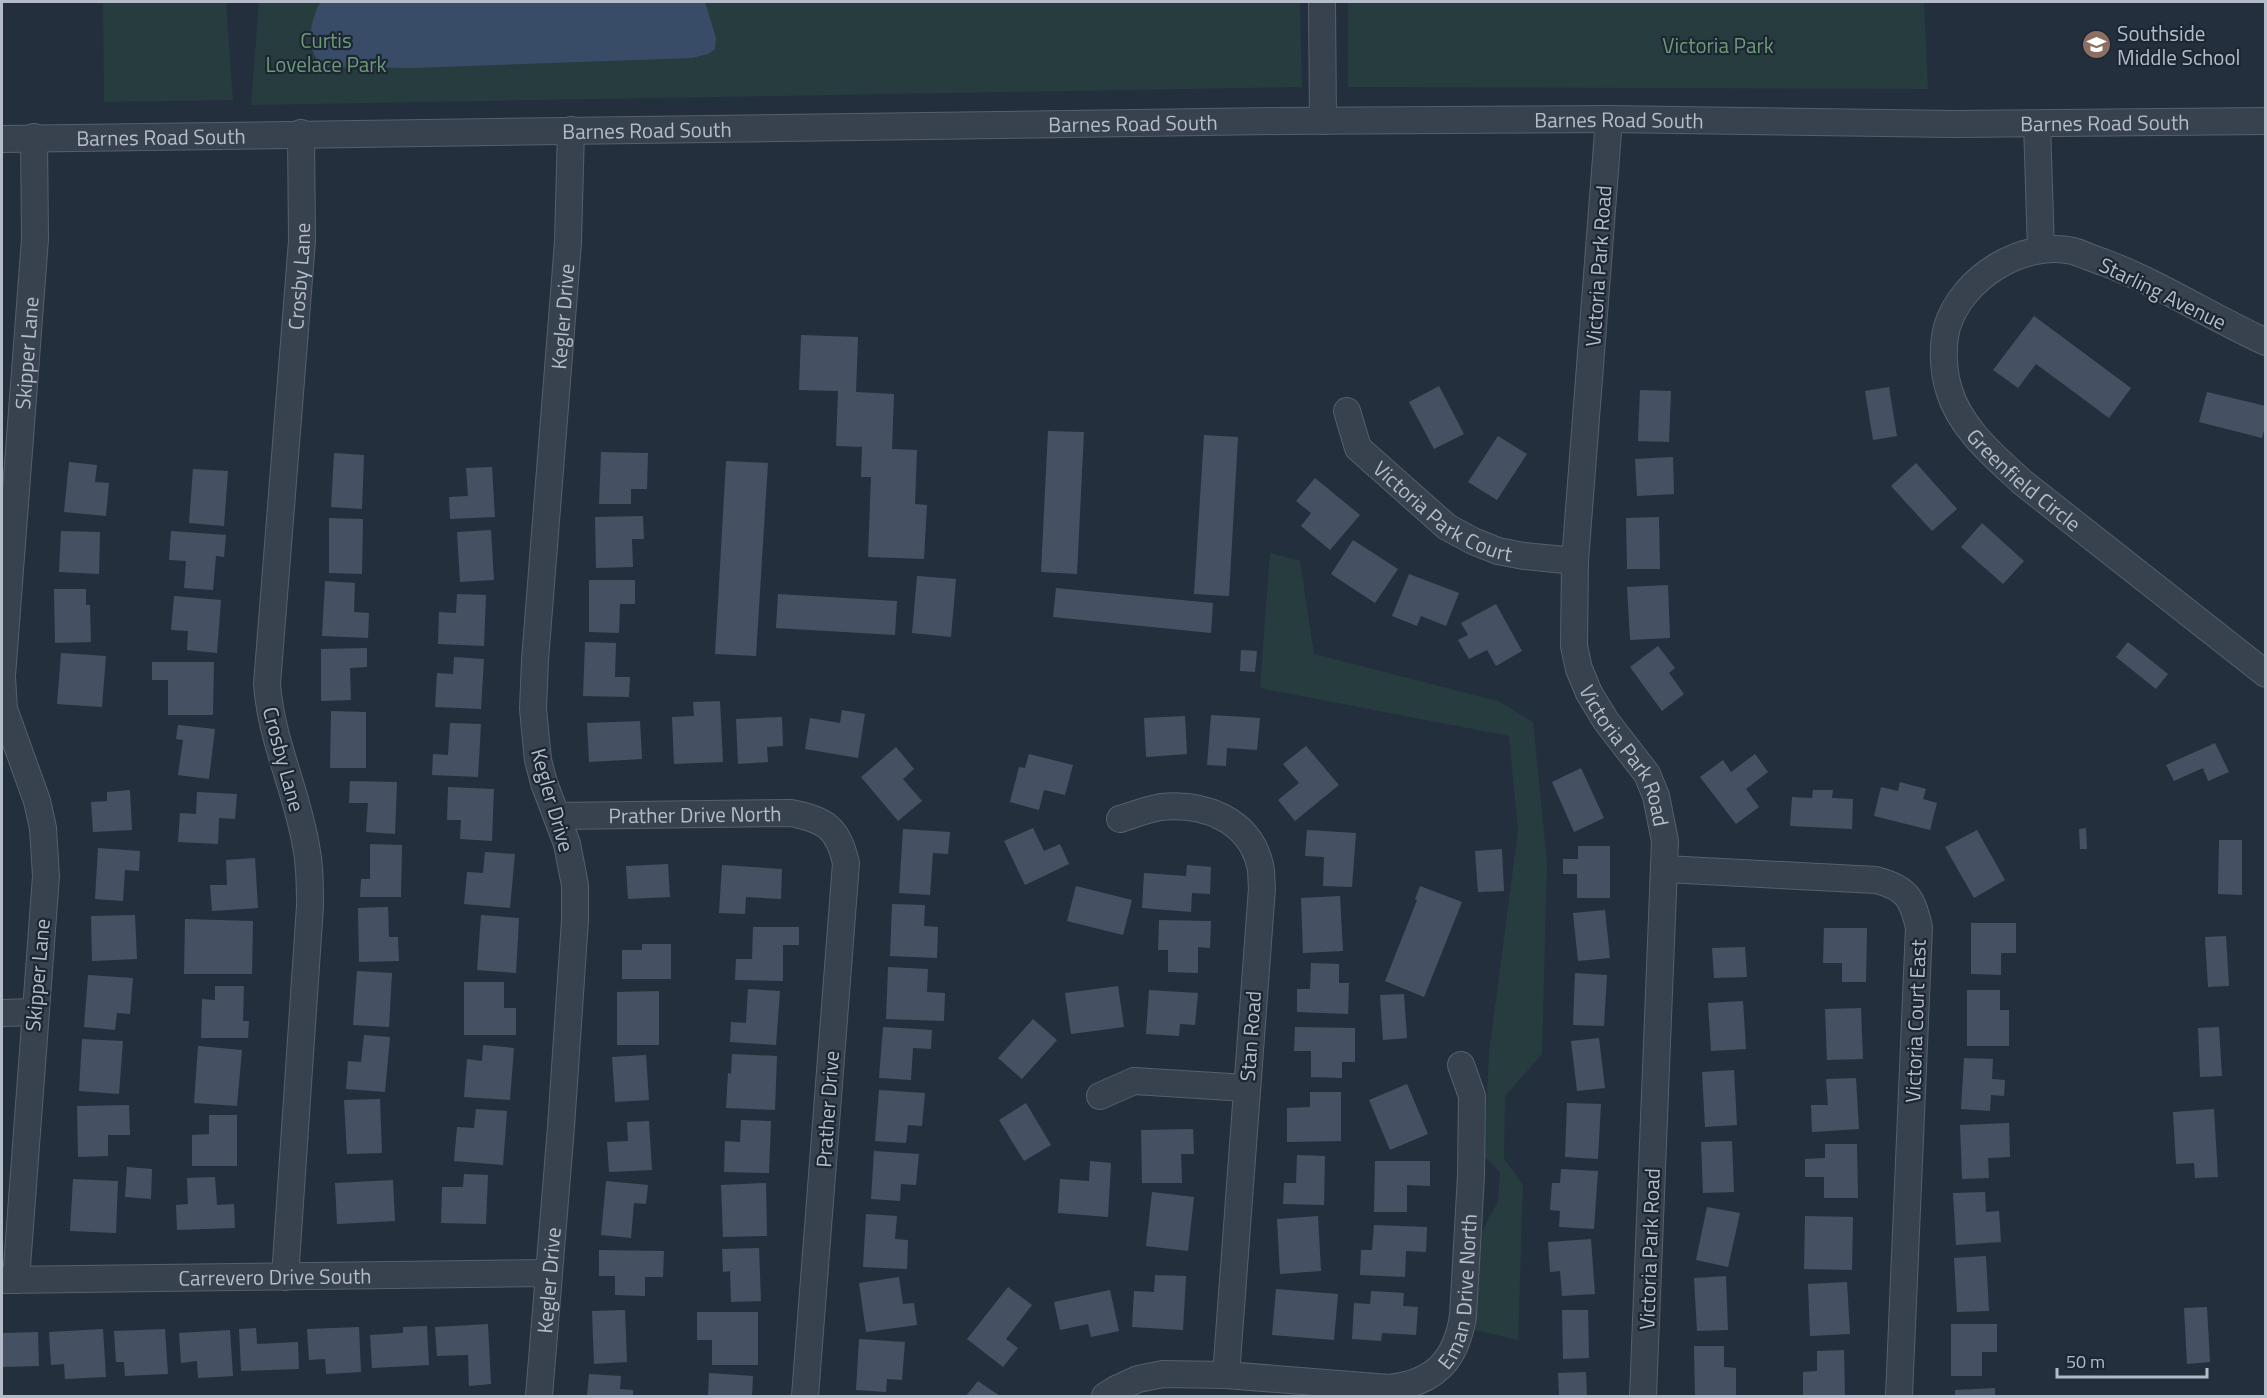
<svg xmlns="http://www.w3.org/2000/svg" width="2267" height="1398" font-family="'Titillium Web',sans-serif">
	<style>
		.green { fill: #263c3f }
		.water { fill: #394c67 }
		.building { fill: #455162 }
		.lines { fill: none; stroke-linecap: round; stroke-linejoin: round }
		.minor-casing { stroke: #565f6c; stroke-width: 28 }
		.minor { stroke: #38414e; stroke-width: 26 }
		.labels { text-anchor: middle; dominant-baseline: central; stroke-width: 4.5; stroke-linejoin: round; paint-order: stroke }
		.poi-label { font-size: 21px; fill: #b4bcc9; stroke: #1d2633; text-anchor: start }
		.park-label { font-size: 21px; fill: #6b9a76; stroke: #1d2633 }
		.street-label { font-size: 21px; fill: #b4bcc9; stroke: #1d2633 }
	</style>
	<rect width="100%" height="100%" fill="#242f3e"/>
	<path class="green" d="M103,2H226L233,100L104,102Z
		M259,2H1300L1302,87L251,105Z
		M1348,2H1924L1928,89L1348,87Z
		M1270,553L1300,561L1314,654L1498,701L1533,722L1547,863L1542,1054L1505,1096L1504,1159L1523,1185L1518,1340L1471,1329L1477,1241L1498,1201L1500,1172L1484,1156L1489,1053L1518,831L1509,736L1260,688Z"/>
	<path class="water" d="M322,2H705L716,38L715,49L708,54L692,58L414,68L322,67C310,52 308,38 313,20C316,13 316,6 322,2Z"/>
	<path class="building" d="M2034,316L2131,388L2109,418L2036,364L2018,388L1993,370Z
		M801,335L858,337L856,392L894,394L892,449L917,450L915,504L927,505L924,559L868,557L871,477H861L862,447L836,446L838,391L799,390Z
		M1439,386L1464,434L1434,449L1409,402Z
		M1889,387L1897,436L1873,440L1865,391Z
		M1640,390L1671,391L1669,442L1638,441Z
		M2207,392L2266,406V423L2262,438L2199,422Z
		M1048,431L1084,432L1077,574L1041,572Z
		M1204,435L1238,437L1229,596L1194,594Z
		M1498,436L1527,454L1497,500L1468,482Z
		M601,452L648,453L647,489H631V504H599Z
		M334,453L364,455L362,509L331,507Z
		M1673,457L1674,494L1637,496L1635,459Z
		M726,461L768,463L756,656L715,654Z
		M69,462L97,465L95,482L109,483L106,516L64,512Z
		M1916,463L1957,509L1932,531L1891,486Z
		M492,467L495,517L450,519L449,497L468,496L466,468Z
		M193,469L228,471L224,526L189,523Z
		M1315,478L1360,515L1330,550L1301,526L1311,513L1296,501Z
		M643,516L644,539H632L633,567L596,568L595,517Z
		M1659,517L1660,569H1627L1626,518Z
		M329,518L363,519L362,574L329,573Z
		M1982,523L2024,561L2003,584L1961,547Z
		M491,530L494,580L460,582L457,532Z
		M61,531L100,532L99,574L59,572Z
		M171,531L226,535L224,557L216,556L213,590L184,588L186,561L169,560Z
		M1353,540L1398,569L1375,603L1331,574Z
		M1409,574L1459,593L1446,626L1421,616L1417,626L1392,616Z
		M917,576L956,579L951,637L912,633Z
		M589,580H635V604H620L619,633L589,632Z
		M325,581L355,583L354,612L369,613L368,638L322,636Z
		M1668,585L1670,638L1630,640L1627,587Z
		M1056,588L1213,603L1211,633L1053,617Z
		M54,589H86V605H90L91,642L55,643Z
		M457,594L486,595L484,646L438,644L439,612L456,613Z
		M778,594L897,601L895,635L776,628Z
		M174,596L221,600L217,653L187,650L188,631L171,630Z
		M1496,604L1522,651L1496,666L1487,650L1469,659L1458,640L1468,635L1461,623Z
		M585,642L616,643L615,677H630L629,697L583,696Z
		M2128,642L2168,674L2156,689L2116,657Z
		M1658,646L1675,668L1669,673L1684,694L1662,711L1630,667Z
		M367,648V667L350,668L351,700L321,701V649Z
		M1241,650L1257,651L1255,672L1240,671Z
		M61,653L106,656L102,707L57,704Z
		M454,657L484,659L481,709L435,707L437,673L453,674Z
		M152,662H214L213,715H168V680H152Z
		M720,701L723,762L674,764L672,717L694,716L693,702Z
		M842,710L865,714L858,758L805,749L810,718L840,723Z
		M331,711L366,712V768H330Z
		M1211,715L1260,718L1257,750L1227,748L1226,766L1207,765Z
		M1185,716L1187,754L1146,757L1144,718Z
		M782,717L783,746L767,747L768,762L738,764L736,719Z
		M640,721L642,759L589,762L587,723Z
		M450,723L481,724L478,777L432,775L433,754L448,755Z
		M178,725L215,729L209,779L178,775L183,740L176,739Z
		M2215,743L2229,772L2208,781L2203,768L2174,781L2166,765Z
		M1306,746L1339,785L1295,821L1278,800L1299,783L1283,764Z
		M896,747L914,769L903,779L922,801L898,821L861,777Z
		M1029,754L1073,765L1065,795L1044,790L1039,810L1010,802L1019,767L1025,768Z
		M1755,754L1768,772L1746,789L1759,807L1736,824L1700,777L1723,760L1731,772Z
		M1581,768L1604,818L1574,832L1552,782Z
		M350,781L397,782L395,834L366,832L368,803H349Z
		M1900,782L1926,789L1923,799L1937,803L1930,830L1874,816L1881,787L1898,791Z
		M448,787L494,789L492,841L460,839L461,820H447Z
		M130,790L132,830L93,832L91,802L107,801V792Z
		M1813,790H1833L1832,798L1853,799L1852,829L1790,826L1792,797L1812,798Z
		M197,792L237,794L235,819L219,818L218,844L178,842L180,813L196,814Z
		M1033,828L1044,851L1060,844L1069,864L1025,885L1004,841Z
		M2086,828L2087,849H2080L2079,829Z
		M903,829L950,832L948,854L933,853L930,895L899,893Z
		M1307,830L1356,833L1352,887L1323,886L1324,857L1305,856Z
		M1977,830L2005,880L1974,898L1945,847Z
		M2219,840H2242V895L2218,894Z
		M370,844L402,845L401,897H360L361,879H370Z
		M1578,846H1610V898H1577V874H1563V859H1578Z
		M98,848L140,851L139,871L125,870L123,901L95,899Z
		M1502,849L1504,891L1478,892L1475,851Z
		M485,852L515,854L510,908L464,904L467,872L483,873Z
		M255,858L258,908L212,911L210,885H227L226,860Z
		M668,864L670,897L628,899L626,866Z
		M722,865L782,869L781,899L746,897L745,914L719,913Z
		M1187,865L1211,867L1210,894L1192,893L1191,912L1142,908L1144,873L1186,876Z
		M1076,886L1132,900L1123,935L1067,921Z
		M1420,886L1462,902L1424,997L1385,981L1417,900L1415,899Z
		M1340,896L1343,951L1303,953L1301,898Z
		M892,904L925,905L924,926L938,927L937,958L890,956Z
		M388,907L389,937H398L399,961L359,962L358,908Z
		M1605,910L1610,958L1578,961L1573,913Z
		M135,915L137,959L92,961L91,916Z
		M481,915L519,918L516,973L477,970Z
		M185,919L253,921L252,974H184Z
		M1159,920L1211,921L1210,948L1198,947V973L1168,972V950H1158Z
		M1971,923H2016V953H2001V975L1971,974Z
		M753,927H799V945H783V981L735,980L736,959H752Z
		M1824,928H1867L1866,982H1842V963H1823Z
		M2226,936L2229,986L2208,987L2205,937Z
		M642,944H671V979H622V950H642Z
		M1745,947L1747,977L1714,978L1712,948Z
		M1311,963L1339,964V983H1349L1348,1014L1297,1012V989H1310Z
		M888,967L928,969L927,992L945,993L944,1021L886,1019Z
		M357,971L392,973L389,1027L353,1025Z
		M1575,973L1607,975L1604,1026L1573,1025Z
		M88,975L133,978L130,1014L117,1013L115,1030L84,1027Z
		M464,982H504V1008H516V1035H464Z
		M215,986H244L243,1021H249L248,1038H201L202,999L215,1000Z
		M1118,986L1124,1027L1071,1034L1065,993Z
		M748,989L780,991L776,1045L730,1042L731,1022L746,1023Z
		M1149,990L1198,993L1195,1025L1180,1024L1179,1036L1146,1034Z
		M1967,990H2000V1010H2009V1046H1967Z
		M659,991V1045H617V992Z
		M1404,994L1407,1038L1383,1040L1380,995Z
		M1743,1001L1746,1049L1711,1051L1708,1003Z
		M1861,1008L1863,1059L1827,1060L1825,1009Z
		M1033,1019L1057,1040L1022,1079L998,1058Z
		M883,1027L932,1030L931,1049L913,1048L911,1080L879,1078Z
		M1295,1027L1355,1028V1062H1342V1078L1311,1077V1051H1294Z
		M2219,1027L2222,1076L2200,1077L2198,1028Z
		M364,1035L390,1037L385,1092L346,1089L348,1061L361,1062Z
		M1599,1038L1605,1088L1577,1091L1571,1041Z
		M82,1039L123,1041L119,1094L79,1091Z
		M483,1045L514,1048L510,1100L464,1097L467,1059L482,1061Z
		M198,1046L242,1050L237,1106L194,1103Z
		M732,1054L777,1056L775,1110L726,1108L728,1073L731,1074Z
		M646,1055L649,1100L615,1102L612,1057Z
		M1964,1058L1993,1059L1992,1079L2005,1080L2004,1096L1991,1095L1990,1111L1961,1109Z
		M1734,1070L1737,1125L1705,1127L1702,1072Z
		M1856,1078L1859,1129L1812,1132L1811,1105H1828L1826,1079Z
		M1407,1084L1428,1134L1390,1150L1369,1100Z
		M879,1090L925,1093L922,1126L908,1125L906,1143L875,1141Z
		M1310,1092H1341V1141L1287,1142V1108L1310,1107Z
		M380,1099L382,1153L347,1154L344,1100Z
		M1026,1103L1051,1145L1024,1161L999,1120Z
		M1567,1103L1601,1104L1598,1159L1565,1157Z
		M129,1105L130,1135H108V1156L78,1157L77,1106Z
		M476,1109L507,1111L503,1165L454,1161L457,1127L474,1128Z
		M2214,1109L2218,1177L2195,1178L2194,1163L2176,1164L2173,1112Z
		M209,1115H237V1166H192V1135L209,1134Z
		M741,1120L771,1121L769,1173L724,1172L725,1141L740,1142Z
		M649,1121L652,1170L609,1172L607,1142L628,1141L627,1122Z
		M2009,1123L2010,1157L1988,1158L1989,1178L1962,1179L1960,1125Z
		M1193,1129L1194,1154H1181L1182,1183H1142L1141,1130Z
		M1732,1141L1734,1192L1703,1193L1701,1142Z
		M1825,1144H1857L1858,1198H1824V1177H1805V1159L1825,1158Z
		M874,1151L919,1154L916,1185L901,1184L900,1201L871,1199Z
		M1297,1155L1325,1156L1324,1205L1283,1204L1284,1183H1296Z
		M1090,1161L1111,1163L1108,1217L1058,1213L1060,1179L1089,1181Z
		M1375,1161H1430V1186L1407,1185V1212H1374Z
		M127,1167L152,1169L151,1199L125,1197Z
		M1561,1169L1598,1171L1594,1229L1559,1227L1560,1211L1550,1210L1552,1183H1560Z
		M464,1174L488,1175L486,1224L441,1223L442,1187H463Z
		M215,1177L217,1205L234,1204L235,1228L177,1230L176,1205L188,1204L187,1178Z
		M73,1179L118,1181L116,1233L70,1231Z
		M393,1180L395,1221L337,1224L335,1183Z
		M606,1181L648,1185L646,1204L634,1203L631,1238L601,1235Z
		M766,1183L767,1236L723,1237L721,1185Z
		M1152,1192L1194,1197L1188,1251L1146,1246Z
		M1985,1192L1986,1212L1999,1211L2001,1242L1956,1245L1953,1193Z
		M1707,1207L1740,1213L1728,1267L1696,1260Z
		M866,1214L897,1216L895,1239L908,1240L907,1269L863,1267Z
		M1318,1216L1321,1271L1280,1274L1277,1219Z
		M1805,1216L1853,1217L1852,1270L1804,1269Z
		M1374,1225L1427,1227L1426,1252L1406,1251L1405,1277L1360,1275L1361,1250H1372Z
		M1591,1239L1595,1294L1562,1296L1560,1271L1550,1272L1548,1242Z
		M759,1248L761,1301L731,1302L730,1271L723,1272L722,1249Z
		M599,1250L664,1251L663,1277H645V1296L615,1295V1276H599Z
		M1986,1256L1989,1311L1957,1312L1954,1258Z
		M1155,1275L1186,1276L1183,1330L1132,1327L1134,1291L1154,1292Z
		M1726,1276L1728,1330L1697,1331L1694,1278Z
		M899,1277L903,1304L914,1303L917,1325L866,1332L859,1283Z
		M1847,1282L1850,1334L1810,1336L1808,1284Z
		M1008,1287L1032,1305L1006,1339L1018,1348L1003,1367L967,1339Z
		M1276,1289L1338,1294L1334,1340L1272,1335Z
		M1110,1290L1119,1331L1091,1337L1088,1324L1060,1330L1054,1302Z
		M1371,1291L1404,1293L1403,1306L1418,1307L1416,1335L1382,1333L1381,1341L1352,1339L1354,1303L1370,1304Z
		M2207,1307L2210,1362L2187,1364L2184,1308Z
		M625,1310L627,1362L594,1364L592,1311Z
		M1562,1310H1588L1589,1358L1563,1359Z
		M697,1312H758V1365H712V1340H697Z
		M488,1324L491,1384L469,1386L468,1355L437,1356L435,1327Z
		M1951,1324H1997V1352H1982V1376H1951Z
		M427,1326L429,1365L372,1368L370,1335L403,1333V1327Z
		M359,1327L361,1372L326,1374L325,1359L309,1360L307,1329Z
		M256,1328L257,1344L298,1342L299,1369L241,1371L239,1329Z
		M103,1329L106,1377L65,1379L64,1364L51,1365L49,1332Z
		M165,1329L168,1374L125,1376L124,1362H116L114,1331Z
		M230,1330L233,1376L198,1378L197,1361L181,1363L179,1333Z
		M38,1332L39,1366L2,1367V1333Z
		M859,1339L905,1342L902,1380L887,1379L886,1392L856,1390Z
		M1694,1346H1724V1367L1736,1368V1396H1695Z
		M1844,1350L1845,1396H1803V1372L1817,1371V1351Z
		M1586,1372L1587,1396H1559L1558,1373Z
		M709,1373L753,1376L752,1396H708Z
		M589,1374L621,1376L620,1389L633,1390V1396H587Z
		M978,1381L1000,1396H966Z
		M1995,1388V1396H1955V1390Z"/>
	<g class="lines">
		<defs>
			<g id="minor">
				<path d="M1322,2L1323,121"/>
				<path id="s1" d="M1609,119L1575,561L1574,646L1579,669L1589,693L1606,721L1647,774L1656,796L1665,841L1643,1396"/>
				<path d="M2037,124L2041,250"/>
				<path id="s2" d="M2,139L1280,121L1609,119L1954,124L2266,121"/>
				<path id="s3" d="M2266,342C2211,317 2159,283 2103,262C2093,259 2083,254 2073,251C2022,240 1962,278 1947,327C1942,346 1943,371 1949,390C1960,428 1994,456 2022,482L2266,674"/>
				<path id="s4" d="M1347,411L1358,448L1447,527L1473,541L1498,551L1524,556L1575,561"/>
				<path id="s5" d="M2,676L35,239L34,137"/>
				<path d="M2,677L4,709L37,801L43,828L46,876L16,1280"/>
				<path id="s6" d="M557,816L791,813C826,820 838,828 846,863L805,1396"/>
				<path d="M1120,819C1133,815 1148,809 1161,807C1204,803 1249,819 1260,865C1262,872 1261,881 1262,888L1226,1375"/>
				<path d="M1665,869L1876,880C1907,888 1912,898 1919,927L1899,1396"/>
				<path d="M2,1013L34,1012"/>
				<path d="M1100,1096L1134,1081L1246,1088"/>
				<path id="s7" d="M285,1277L310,906C310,886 310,866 306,846C297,791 271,740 267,684L302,241L301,133"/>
				<path id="s8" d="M2,1280L549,1273"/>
				<path id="s9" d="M539,1396L561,1127L575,920V885L567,844L544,783L538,760L533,709L535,660L568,242L571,130"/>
				<path id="s10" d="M1105,1396L1116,1389L1138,1379L1163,1374L1226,1375L1389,1388C1434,1383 1456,1361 1463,1316L1471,1175L1472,1096L1461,1065"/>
			</g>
		</defs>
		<use href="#minor" class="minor-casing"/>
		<use href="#minor" class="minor"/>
	</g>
	<defs>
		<symbol id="school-disc" viewBox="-11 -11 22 22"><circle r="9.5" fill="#8d6e63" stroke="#1d2633"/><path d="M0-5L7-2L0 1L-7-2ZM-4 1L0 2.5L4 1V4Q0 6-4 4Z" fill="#fff"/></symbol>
	</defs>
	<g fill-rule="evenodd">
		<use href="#school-disc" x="2080" y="28" width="33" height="33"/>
	</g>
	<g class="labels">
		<g class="poi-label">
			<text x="2117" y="33">Southside<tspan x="2117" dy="24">Middle School</tspan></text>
		</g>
		<g class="park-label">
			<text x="326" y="40">Curtis<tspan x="326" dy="24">Lovelace Park</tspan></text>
			<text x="1718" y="45">Victoria Park</text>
		</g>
		<g class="street-label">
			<text stroke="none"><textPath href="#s2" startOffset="1617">Barnes Road South</textPath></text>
			<text stroke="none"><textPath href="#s2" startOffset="1131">Barnes Road South</textPath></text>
			<text stroke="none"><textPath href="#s2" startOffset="2103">Barnes Road South</textPath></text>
			<text stroke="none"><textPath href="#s2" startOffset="645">Barnes Road South</textPath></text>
			<text stroke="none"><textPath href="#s2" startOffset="159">Barnes Road South</textPath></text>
			<text transform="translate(1598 266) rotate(-86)">Victoria Park Road</text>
			<text stroke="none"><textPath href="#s7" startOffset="1008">Crosby Lane</textPath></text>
			<text transform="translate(2163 293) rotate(26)">Starling Avenue</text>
			<text stroke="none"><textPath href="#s9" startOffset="1088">Kegler Drive</textPath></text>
			<text stroke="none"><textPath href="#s5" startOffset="324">Skipper Lane</textPath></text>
			<text stroke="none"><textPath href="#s3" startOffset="556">Greenfield Circle</textPath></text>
			<text stroke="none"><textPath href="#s4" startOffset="146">Victoria Park Court</textPath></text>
			<text stroke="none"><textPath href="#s1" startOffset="651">Victoria Park Road</textPath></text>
			<text transform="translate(284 759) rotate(75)">Crosby Lane</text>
			<text transform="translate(553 800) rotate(74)">Kegler Drive</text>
			<text stroke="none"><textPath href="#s6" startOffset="138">Prather Drive North</textPath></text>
			<text transform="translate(37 975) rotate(-85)">Skipper Lane</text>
			<text transform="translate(1915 1021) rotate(-88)">Victoria Court East</text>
			<text transform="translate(1250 1036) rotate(-86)">Stan Road</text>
			<text transform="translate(827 1109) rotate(-86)">Prather Drive</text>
			<text transform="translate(1649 1249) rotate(-88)">Victoria Park Road</text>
			<text stroke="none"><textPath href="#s8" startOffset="273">Carrevero Drive South</textPath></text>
			<text stroke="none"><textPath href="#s9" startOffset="116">Kegler Drive</textPath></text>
			<text stroke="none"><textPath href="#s10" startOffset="426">Eman Drive North</textPath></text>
		</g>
	</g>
	<rect width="2267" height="1398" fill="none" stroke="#b4bcc9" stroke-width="6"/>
	<path d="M2057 1368v9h150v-9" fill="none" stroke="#b4bcc9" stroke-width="3"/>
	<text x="2066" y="1368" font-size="18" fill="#b4bcc9" stroke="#1d2633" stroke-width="4.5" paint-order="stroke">50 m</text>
</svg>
